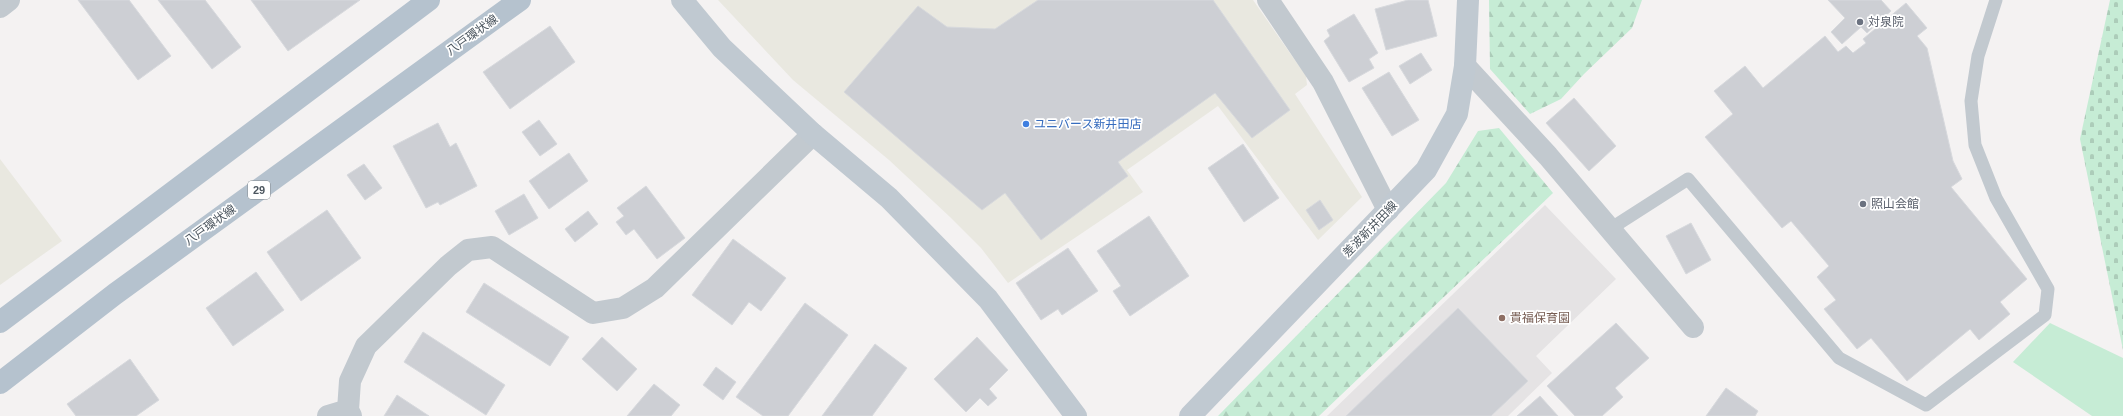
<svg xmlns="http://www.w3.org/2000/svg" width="2123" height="416" font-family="Helvetica,'Noto Sans JP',sans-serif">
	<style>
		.commercial { fill: #e9e8e0 }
		.education { fill: #e5e3e4 }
		.green { fill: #c6ecd5 }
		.forest { fill: url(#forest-firs) }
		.cemetery { fill: url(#cemetery-stones) }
		.building { fill: #cdcfd4; stroke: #d7d9dd }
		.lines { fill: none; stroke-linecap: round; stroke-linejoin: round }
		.lane { stroke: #c2c9cf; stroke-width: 13 }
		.street { stroke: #c2c9cf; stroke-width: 22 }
		.secondary { stroke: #c0c9d1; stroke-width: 22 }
		.primary { stroke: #b5c2ce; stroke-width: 22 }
		.worship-dot { fill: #6b7280; stroke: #fff; stroke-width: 1.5 }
		.shop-dot { fill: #3f7fe0; stroke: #fff; stroke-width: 1.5 }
		.education-dot { fill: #8d6e63; stroke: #fff; stroke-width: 1.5 }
		.labels { text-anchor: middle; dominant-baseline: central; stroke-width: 3.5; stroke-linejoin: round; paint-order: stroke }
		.shield { fill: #fff; stroke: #81888e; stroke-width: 1 }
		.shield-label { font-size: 11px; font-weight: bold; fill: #4b555e }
		.worship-label { font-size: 12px; fill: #5b616d; stroke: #fff; text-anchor: start }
		.street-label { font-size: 12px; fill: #4b555e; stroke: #fff }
		.shop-label { font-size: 12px; fill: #366cbe; stroke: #fff; text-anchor: start }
		.education-label { font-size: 12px; fill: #785e54; stroke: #fff; text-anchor: start }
	</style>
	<defs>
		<pattern id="forest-firs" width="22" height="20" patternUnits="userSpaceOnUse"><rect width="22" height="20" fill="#c6ecd5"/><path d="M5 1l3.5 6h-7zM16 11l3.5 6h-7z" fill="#acccb9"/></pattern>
		<pattern id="cemetery-stones" width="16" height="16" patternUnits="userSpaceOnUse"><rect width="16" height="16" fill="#c6ecd5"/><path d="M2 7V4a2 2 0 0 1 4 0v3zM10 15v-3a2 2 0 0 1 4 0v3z" fill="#acccb9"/></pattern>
	</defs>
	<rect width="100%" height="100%" fill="#f4f2f2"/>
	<path class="commercial" d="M718,0H1253L1306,76L1307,85L1295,94L1362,197L1318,240L1218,106L1127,170L1143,192L1008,283L981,248L950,217L889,160L793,80Z
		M0,159L62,241L0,285Z"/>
	<path class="education" d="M1545,205L1616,279L1536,356L1552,373L1508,416H1327Z"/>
	<path class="green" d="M2050,323L2123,358V416H2092L2013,362Z"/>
	<path class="forest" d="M1489,0H1642L1632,28L1584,74L1561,99L1530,114L1490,69Z
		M1499,128L1553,193L1319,416H1218L1446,183L1478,131Z"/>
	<path class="cemetery" d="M2110,0H2123V350L2080,139Z"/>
	<path class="building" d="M78,0H129L171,56L138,80Z
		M158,0H205L241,47L212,69Z
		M251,0H360L288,51Z
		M1038,0H1213L1290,110L1252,138L1215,93L1118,162L1128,176L1041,240L1005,193L982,210L844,92L918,6L947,27L995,29Z
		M1408,0H1428L1437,36L1386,50L1375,9Z
		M1828,0H1881L1891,11L1867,33L1861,27L1842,44L1831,32L1845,18Z
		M1906,3L1927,28L1917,36L1927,48L1953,161L1962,179L1951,187L2027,279L2000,302L2010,314L1979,340L1970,329L1907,381L1871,338L1857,349L1824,309L1836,300L1817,277L1829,266L1791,221L1782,228L1705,137L1733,114L1714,91L1745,66L1763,88L1825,36L1838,52L1846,46L1853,53L1866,43L1863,39Z
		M1354,14L1378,53L1369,59L1374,68L1349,82L1324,41L1330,36L1327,30Z
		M550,26L575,62L510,109L483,72Z
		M1421,53L1432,70L1410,84L1399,66Z
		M1389,72L1419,120L1392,136L1362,88Z
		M1574,98L1616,146L1589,171L1546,123Z
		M539,120L557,144L540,156L522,132Z
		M438,123L450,147L456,143L477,186L440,205L438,202L426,208L393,146Z
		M1243,144L1279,198L1244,222L1208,168Z
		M569,153L588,181L549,209L529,181Z
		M364,164L382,188L365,200L347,175Z
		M646,186L685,238L657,259L634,229L626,235L616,222L624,216L617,208Z
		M524,194L538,218L509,235L495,211Z
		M1320,200L1333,220L1319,230L1306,210Z
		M327,210L361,258L301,301L267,252Z
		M588,211L598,224L575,242L565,229Z
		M1149,216L1189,276L1130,316L1113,291L1121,286L1097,251Z
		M1691,223L1711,260L1686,274L1666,236Z
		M733,239L786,278L761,311L749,302L732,325L692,295Z
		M1068,248L1098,291L1062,315L1058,309L1041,320L1016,283Z
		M256,272L284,310L233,346L206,308Z
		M484,283L569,337L550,366L466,312Z
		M805,303L848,335L788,416H763L736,397Z
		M1458,308L1528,381L1491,416H1346Z
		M1616,323L1649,358L1615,388L1623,397L1602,416H1575L1547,386Z
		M423,332L505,385L486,415L404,362Z
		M602,337L637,369L617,391L582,359Z
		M977,337L1008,370L989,389L997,398L988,406L980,398L966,412L934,379Z
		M875,344L907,368L872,416H822Z
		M130,359L159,400L136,416H76L67,404Z
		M716,367L736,382L723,400L703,385Z
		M654,384L680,405L671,416H627Z
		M1726,388L1758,411L1755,416H1706Z
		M397,395L429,416H384Z
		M1540,396L1558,416H1517Z"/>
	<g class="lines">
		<path class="lane" d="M1610,229L1688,179L1839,358L1926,405L2045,315L2048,289L1996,198L1975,145L1971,101L1978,56L1996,0"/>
		<path class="street" d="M1268,0L1323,82L1388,210
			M0,7L9,0
			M1465,66L1548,156L1693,327
			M328,416L348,410
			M351,416L348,410L350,381L366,346L448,266L468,250L492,247L593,313L623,308L655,288L813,134"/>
		<path class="secondary" d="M682,0L722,48L813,134L889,198L988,299L1076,416
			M1190,416L1426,170L1457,114L1465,66L1468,0"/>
		<path class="primary" d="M0,322L429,0
			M0,383L115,294L520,0"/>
	</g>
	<g class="worship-dot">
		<circle cx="1860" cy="22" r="4"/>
		<circle cx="1863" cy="204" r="4"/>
	</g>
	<circle class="shop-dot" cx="1026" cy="124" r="4"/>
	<circle class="education-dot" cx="1502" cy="318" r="4"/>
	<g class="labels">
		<rect class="shield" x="248" y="181" width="22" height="18" rx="3"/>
		<g class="shield-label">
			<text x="259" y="190">29</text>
		</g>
		<g class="worship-label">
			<text x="1868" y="22">対泉院</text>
			<text x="1871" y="204">照山会館</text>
		</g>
		<g class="street-label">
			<text transform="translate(472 35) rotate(-36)">八戸環状線</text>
			<text transform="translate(210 225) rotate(-36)">八戸環状線</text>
			<text transform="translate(1370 229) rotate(-46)">差波新井田線</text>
		</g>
		<g class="shop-label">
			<text x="1034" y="124">ユニバース新井田店</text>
		</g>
		<g class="education-label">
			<text x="1510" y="318">貴福保育園</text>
		</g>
	</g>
</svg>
